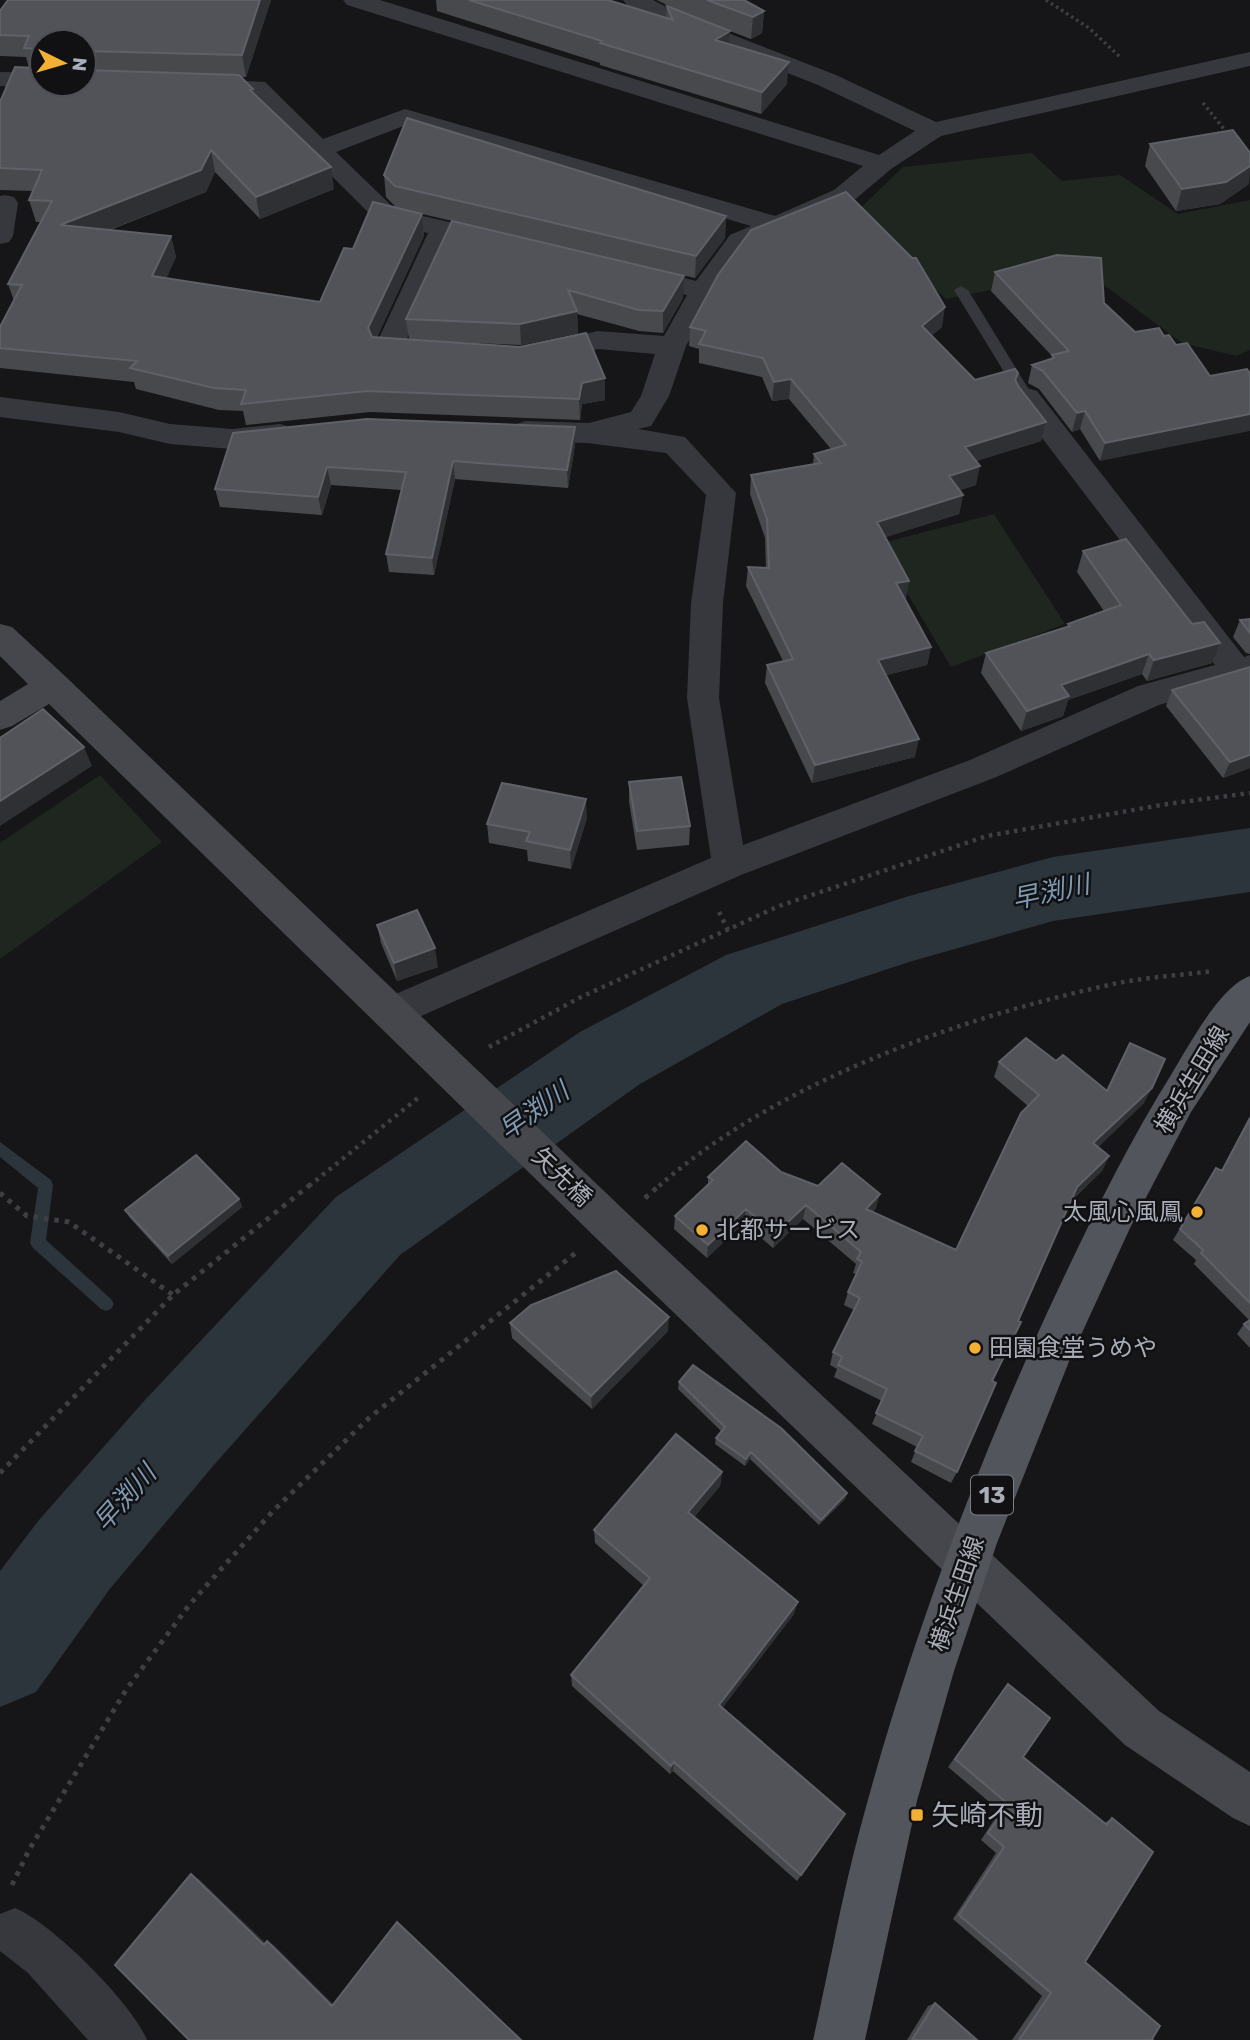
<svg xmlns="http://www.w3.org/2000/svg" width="1250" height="2040" font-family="Rubik,'Noto Sans JP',sans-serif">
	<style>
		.green { fill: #1e261f }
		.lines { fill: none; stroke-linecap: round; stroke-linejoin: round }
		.stream { fill: #2c353c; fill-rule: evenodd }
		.river { fill: #2c353c; fill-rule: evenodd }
		.path-far2 { stroke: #3d3f44; stroke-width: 3.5; stroke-dasharray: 2.5 3.5; stroke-linecap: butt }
		.path-far1 { stroke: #3d3f44; stroke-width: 4.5; stroke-dasharray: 3.5 5; stroke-linecap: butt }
		.path { stroke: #3d3f44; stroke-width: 5; stroke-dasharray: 4.5 6; stroke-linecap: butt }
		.lane { fill: #37383d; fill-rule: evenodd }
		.street { fill: #37383d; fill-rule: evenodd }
		.secondary { fill: #45474d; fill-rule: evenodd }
		.primary { fill: #53555c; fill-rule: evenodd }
		.wall { fill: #47494d; fill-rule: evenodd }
		.shaded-wall { fill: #2f3033 }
		.building { fill: #525359; stroke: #5f6168; stroke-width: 2 }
		.poi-dot { fill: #f2b134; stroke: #111113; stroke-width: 2.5 }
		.labels { text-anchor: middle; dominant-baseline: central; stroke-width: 5; stroke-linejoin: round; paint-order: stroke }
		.shield { fill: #111113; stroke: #7b7e86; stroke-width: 2 }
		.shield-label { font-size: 23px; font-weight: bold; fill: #a8adb8 }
		.street-label { font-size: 24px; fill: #a8adb8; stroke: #111113 }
		.poi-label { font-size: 24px; fill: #a8adb8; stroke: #111113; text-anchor: start }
		.water-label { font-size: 26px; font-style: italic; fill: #7f9bb3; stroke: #111113 }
		.near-poi-label { font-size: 28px; fill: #a8adb8; stroke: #111113; text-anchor: start }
	</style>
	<rect width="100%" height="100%" fill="#161618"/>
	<path class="green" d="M1032,153L1062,181L1120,175L1178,214L1250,200V350L1236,356L1182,343L1085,271L946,299L853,215L903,167Z
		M994,514L1065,624L951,667L878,544Z
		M100,775L162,842L0,959V843Z"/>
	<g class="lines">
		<path class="stream" d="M0,1142L51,1180L53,1185L46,1240L111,1299L114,1304L111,1309L106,1311L101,1309L33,1248L30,1243L38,1188L0,1157Z"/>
		<path class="river" d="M1250,828V892L1053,921L909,962L782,1004L640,1084L400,1255L213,1466L109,1590L36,1692L0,1707V1571L39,1520L145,1400L336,1197L580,1032L726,955L909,896L1053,857Z"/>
		<path class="path-far2" d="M1046,0L1089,28L1120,57
			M1203,103L1228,134"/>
		<path class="path-far1" d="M719,912L728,930
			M489,1047L579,998L779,906L987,836L1167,804L1250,793
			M309,1186L418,1098
			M659,1186C778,1081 964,1016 1118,983C1149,977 1182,975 1213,971"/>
		<path class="path" d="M0,1193L27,1216L69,1222L173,1295
			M645,1198L661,1184
			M0,1473L173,1295L311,1184
			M12,1885L29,1850L126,1690L190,1604L273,1511L369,1418L578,1251"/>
		<path class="lane" d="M961,286L968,290L1034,398L1032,401H1022L1020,398L954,290Z"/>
		<path class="street" d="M343,0H380L879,155L915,131L818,85L663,24L627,5L623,0H653L679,14L836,75L936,122L1250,52V66L941,136L891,169L852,202L748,247L715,293L686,346L669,396L651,426L638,429L685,437L736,493L723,603L719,698L743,845L970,760L1138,686L1215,665L1017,405L1013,398L1017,391L1027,388L1037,391L1244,657L1250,655V679L1159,705L994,778L741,875L403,1024L390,1029L377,1024L372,1013L377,1002L711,858L687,698L691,603L706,495L666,453L587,443L526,441L516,438L511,431L516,424L526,421L589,423L631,412L641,396L655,354L598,349L542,361L532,358L528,352L532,346L598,331L664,336L687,295L626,280L622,274L626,268L636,266L696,281L730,235L751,226L406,125L336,152L396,210L507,235L511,241L507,247L498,249L452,239L405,343L431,347L435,353L431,359C414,364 394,362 377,357L373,351L428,233L378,222L249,94L193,91L190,86L193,81L202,79L265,82L323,139L405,109L775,216L834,190L863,166L347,5Z
			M0,72L42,73V84H52L42,87L0,86Z
			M5,195L14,197L18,203L13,236L9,242L0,244V196Z
			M0,397L119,412L170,424L232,429L280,424L290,427L295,434L290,441L232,449L170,444L119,432L0,417Z
			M15,1908C52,1923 132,2003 147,2040H88L28,1973L0,1951V1914Z"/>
		<path class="secondary" d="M0,624L12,627L65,676L626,1212L1159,1711L1250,1772V1826L1233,1818L1125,1745L596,1238L49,704L12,726L0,730V701L28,684L0,656Z"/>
		<path class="primary" d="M1250,976V1022L1191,1112L1130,1228L1070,1359L997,1543L954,1671L917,1801L865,2040H813C829,1970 841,1899 860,1829C907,1652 971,1479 1047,1313C1085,1232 1124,1150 1171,1075C1188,1047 1220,986 1250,976Z"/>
	</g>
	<path class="wall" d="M8,0H271L246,77H241L334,189L260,219L215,172L206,192L110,230L171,236L176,257L166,278L320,302L353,249L422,214L424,236L377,337L409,339L406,319L452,221L683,298L663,333L639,331L577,314L578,333L521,345L451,342L605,378V400L582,404L580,420L370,412L246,425L243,411L219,410L136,389L134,382L0,368V327L14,301L8,284L41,222H36L29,200L33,191L0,190V102L29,68L26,57L0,56V11ZM42,42H84V84H42Z
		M436,0H608L666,18L667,6L679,11L657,0H707L764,11L762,33L751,39L730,31L729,45L787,84L761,114L600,65V63L437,11Z
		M1150,144L1250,153L1249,184L1220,204L1176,211L1145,166Z
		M384,175L726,216L725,238L695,278L397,208L386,197Z
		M995,272L1104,303L1135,332L1159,328L1100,461L1080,429L1072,432L1039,389L1028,383L1032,365L1051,360L1052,356L991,291Z
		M690,327H942L931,336L975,380L1018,373L1016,381L1019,387L1046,422L1041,441L976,461V485L960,490L963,495L959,514L885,537L909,581L905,599L931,647L927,665L886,675L915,757L812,783L765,683L767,665L783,661L746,586L748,567L766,568L765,538L750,494L751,475L813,465L814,454L831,449L789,399L772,401L762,377L699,363V349L689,346Z
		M233,433L575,445L568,488L455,479L434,575L389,572L386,554L401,490L331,485L322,515L220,507L215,489Z
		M1083,551L1212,663L1147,681L1142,674L1068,700L1063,716L1021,731L981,673L986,653L1067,627L1068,624L1104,611L1077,572Z
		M1250,619V654L1246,653L1233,637L1240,620Z
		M1172,690L1250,768L1223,778L1166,706Z
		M629,782L690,826L689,845L637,850L629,802Z
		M587,818L571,869L528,861L527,850L489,843L487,824Z
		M377,925L438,967L397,981L381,943Z
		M1056,1061L1107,1091L1144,1103L1098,1147L1109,1156L1102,1171L1071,1201L1018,1321L992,1381L957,1472L951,1483L911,1462L917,1447L872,1424L882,1401L834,1377L837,1369L830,1365L833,1352L854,1310L844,1305L848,1292L856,1274L853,1273L856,1264L803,1219L773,1248L744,1223L707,1258L674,1229L675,1216L708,1185V1177L781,1172L876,1208L873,1212L956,1250L1028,1106L994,1077L999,1062Z
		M1250,1116V1348L1237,1334L1244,1324L1249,1320L1194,1264L1196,1260L1173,1240L1216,1168L1221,1171Z
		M239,1199L242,1207L172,1264L130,1218L125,1210Z
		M510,1323L668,1331L592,1409L512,1338Z
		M679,1382L847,1493L845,1499L819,1525L750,1459L745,1466L715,1444L716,1438L721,1431L678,1389Z
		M722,1472L720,1486L694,1517L794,1614L722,1708L845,1814L797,1881L673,1771L670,1774L572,1686L571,1675L644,1586L595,1543L594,1530Z
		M1008,1684L1023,1757L1104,1823L1112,1818L1085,1962L1153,2040H1012L1042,1996L953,1919L996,1853L981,1840L1000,1811L948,1767L1001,1693Z
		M935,2003L977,2040H907L928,2006Z"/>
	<path class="shaded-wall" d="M260,0H271L246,77L242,55Z
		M764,11L762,33L751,39L753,17Z
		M730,31L729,53L715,40Z
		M789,62L787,84L761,114L762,92Z
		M211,150L215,172L206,192L67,246L60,225Z
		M1250,166L1249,184L1220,204L1176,211L1182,189Z
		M331,167L334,189L260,219L256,197Z
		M422,214L424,236L371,350L368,328Z
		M726,216L725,238L695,278L696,256Z
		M171,236L176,257L158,298L152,276Z
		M684,276L683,298L663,333V311Z
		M945,307L942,327L919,346L922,326Z
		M577,311L578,333L521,345L520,324Z
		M605,378V400L582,404L580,420L579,399L582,383Z
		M791,379L789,399L772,401L774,382Z
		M1085,411L1080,429L1072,432L1077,413Z
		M1250,414V431L1100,461L1105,443Z
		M1046,422L1041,441L961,466L965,447Z
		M575,427V445L568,488L567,470Z
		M453,461L455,479L434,575L432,558Z
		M980,466L976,485L945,495L949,476Z
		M327,467L331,485L322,515L318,497Z
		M963,495L959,514L874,541L877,522Z
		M909,581L906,599L893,602L896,583Z
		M1220,643L1212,663L1147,681L1154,660Z
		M931,647L927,665L875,678L878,660Z
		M1149,654L1142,674L1068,700L1063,716L1021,731L1027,711L1061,685Z
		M919,739L915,757L812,783L815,765Z
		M84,747L92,766L0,826V801Z
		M1250,755V768L1223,778L1230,762Z
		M586,799L587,818L571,869L570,850Z
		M435,948L438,967L397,981L394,963Z
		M1152,1088L1144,1103L1087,1158L1093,1143Z
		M1109,1156L1102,1171L1070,1201L1077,1187Z
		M880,1194L876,1208L862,1223L866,1209Z
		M239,1199L242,1207L172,1264L168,1256Z
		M806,1205L803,1219L773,1248L775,1234Z
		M746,1209L744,1223L707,1258L708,1245Z
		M669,1317L668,1331L592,1409L591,1396Z
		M751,1452L750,1459L745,1466L746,1459Z
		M722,1472L720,1486L687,1526L688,1512Z
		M847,1493L845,1499L819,1525L821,1520Z
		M798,1602L794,1614L717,1715L719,1705Z
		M674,1762L673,1771L670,1774L671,1766Z
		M191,1874L200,1880L271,1948L264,1945Z
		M267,1941L274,1945L338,2009L332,2006Z"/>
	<path class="building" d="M8,0H260L242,55L84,51V42H42V60H38V49L24,48L29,36L0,35V11Z
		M469,0H608L673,20L667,6L730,31L715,40L789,62L762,92L600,43L602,41Z
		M707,0H744L764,11L753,17Z
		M42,65V84H84V70L239,75L253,89L250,90L331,167L256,197L211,150L201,170L60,225L171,236L152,276L320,302L344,248L353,249L373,202L422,214L368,328L372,337L520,347L586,333L605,378L582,383L579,399L367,391L241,404L246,390L214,388L130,368L137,361L0,348V327L22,285L8,284L52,201L29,200L42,170L0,168V102L15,67L37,68Z
		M407,118L726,216L696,256L395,186L384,175Z
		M1233,130L1250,153V166L1226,182L1182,189L1150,144Z
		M846,192L912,258H916L945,307L922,326L975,380L1015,369L1018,373L1015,380L1019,387L1046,422L965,447L980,466L949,476L963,495L877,522L909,581L896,583L931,647L878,660L919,739L815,765L767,665L793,659L748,567L769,568L767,519L751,475L821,463L814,454L846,445L791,379L774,382L763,358L699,344L706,331L690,327L718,275L751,230Z
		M452,221L684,276L663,311L639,310L568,290L577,311L520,324L406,319Z
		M1057,255L1101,258L1104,303L1135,332L1159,328L1164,336L1169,335L1176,345L1187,343L1210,376L1247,369L1250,374V414L1105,443L1085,411L1077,413L1043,371L1032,365L1054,358L1052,355L1069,351L995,272Z
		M367,419L575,427L567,470L453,461L432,558L386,554L406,472L327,467L318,497L215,489L233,433Z
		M1126,539L1192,624L1204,622L1220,643L1154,660L1149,654L1061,685L1069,696L1027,711L986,653L1070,626L1068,624L1121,605L1083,551Z
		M1250,619V633L1240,620Z
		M1250,667V755L1230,762L1172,690Z
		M43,709L84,747L0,801V738Z
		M681,777L690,826L637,831L629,782Z
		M502,783L586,799L570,850L526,841L530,832L487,824Z
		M417,910L435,948L394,963L377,925Z
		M1026,1038L1056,1061L1063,1055L1107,1091L1130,1043L1165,1059L1152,1088L1093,1143L1109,1156L1077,1187L1018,1321L1021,1322L992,1381L996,1383L957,1472L915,1451L923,1436L876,1413L887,1389L838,1365L842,1357L833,1352L860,1298L848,1292L862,1262L857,1259L861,1252L806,1205L775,1234L746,1209L708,1245L675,1216L713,1180L708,1177L746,1141L781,1172L818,1186L842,1163L880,1194L866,1209L956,1250L1021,1113L1039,1095L999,1062Z
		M1250,1118V1303L1201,1253L1203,1250L1180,1229L1216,1168L1222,1171Z
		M196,1155L239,1199L168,1256L125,1210Z
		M616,1271L669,1317L591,1396L510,1323L531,1305Z
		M1250,1320V1330L1244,1324Z
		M693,1365L781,1428L847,1493L821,1520L751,1452L746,1459L716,1438L725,1427L679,1382Z
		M676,1434L722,1472L688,1512L798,1602L719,1705L845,1814L801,1875L674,1762L671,1766L571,1675L650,1578L594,1530Z
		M1008,1684L1050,1718L1023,1757L1107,1825L1112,1818L1153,1852L1085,1962L1160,2026L1152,2039L1153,2040H1019L1051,1993L959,1915L1004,1847L988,1833L1008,1804L955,1759Z
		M191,1874L264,1945L267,1941L332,2006L397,1922L521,2040H189L115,1965Z
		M935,2003L977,2040H912Z"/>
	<g class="poi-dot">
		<circle cx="1197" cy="1212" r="7"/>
		<circle cx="702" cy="1230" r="7"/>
		<circle cx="975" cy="1348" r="7"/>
		<rect x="910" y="1808" width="14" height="14" rx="3.5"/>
	</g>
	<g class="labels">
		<rect class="shield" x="971" y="1475.5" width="42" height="39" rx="5"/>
		<g class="shield-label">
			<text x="992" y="1495">13</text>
		</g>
		<g class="street-label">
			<text transform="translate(1192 1080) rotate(-59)">横浜生田線</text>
			<text transform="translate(562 1177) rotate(44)">矢先橋</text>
			<text transform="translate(957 1594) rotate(-71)">横浜生田線</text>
		</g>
		<g class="poi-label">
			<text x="1183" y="1212" text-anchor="end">太風心風鳳</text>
			<text x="716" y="1230">北都サービス</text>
			<text x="989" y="1348">田園食堂うめや</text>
		</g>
		<g class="water-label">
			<text transform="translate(1051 892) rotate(-12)">早渕川</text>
			<text transform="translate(534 1111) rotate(-35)">早渕川</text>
			<text transform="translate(125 1498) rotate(-48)">早渕川</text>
		</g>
		<g class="near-poi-label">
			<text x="931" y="1815">矢崎不動</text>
		</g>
	</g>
	<g transform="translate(63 63) rotate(95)"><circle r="33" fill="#111113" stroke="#4d4f55" stroke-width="2"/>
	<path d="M0-5L12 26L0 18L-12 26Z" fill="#f2b134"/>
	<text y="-10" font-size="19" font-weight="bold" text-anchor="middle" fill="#a8adb8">N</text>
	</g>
</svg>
